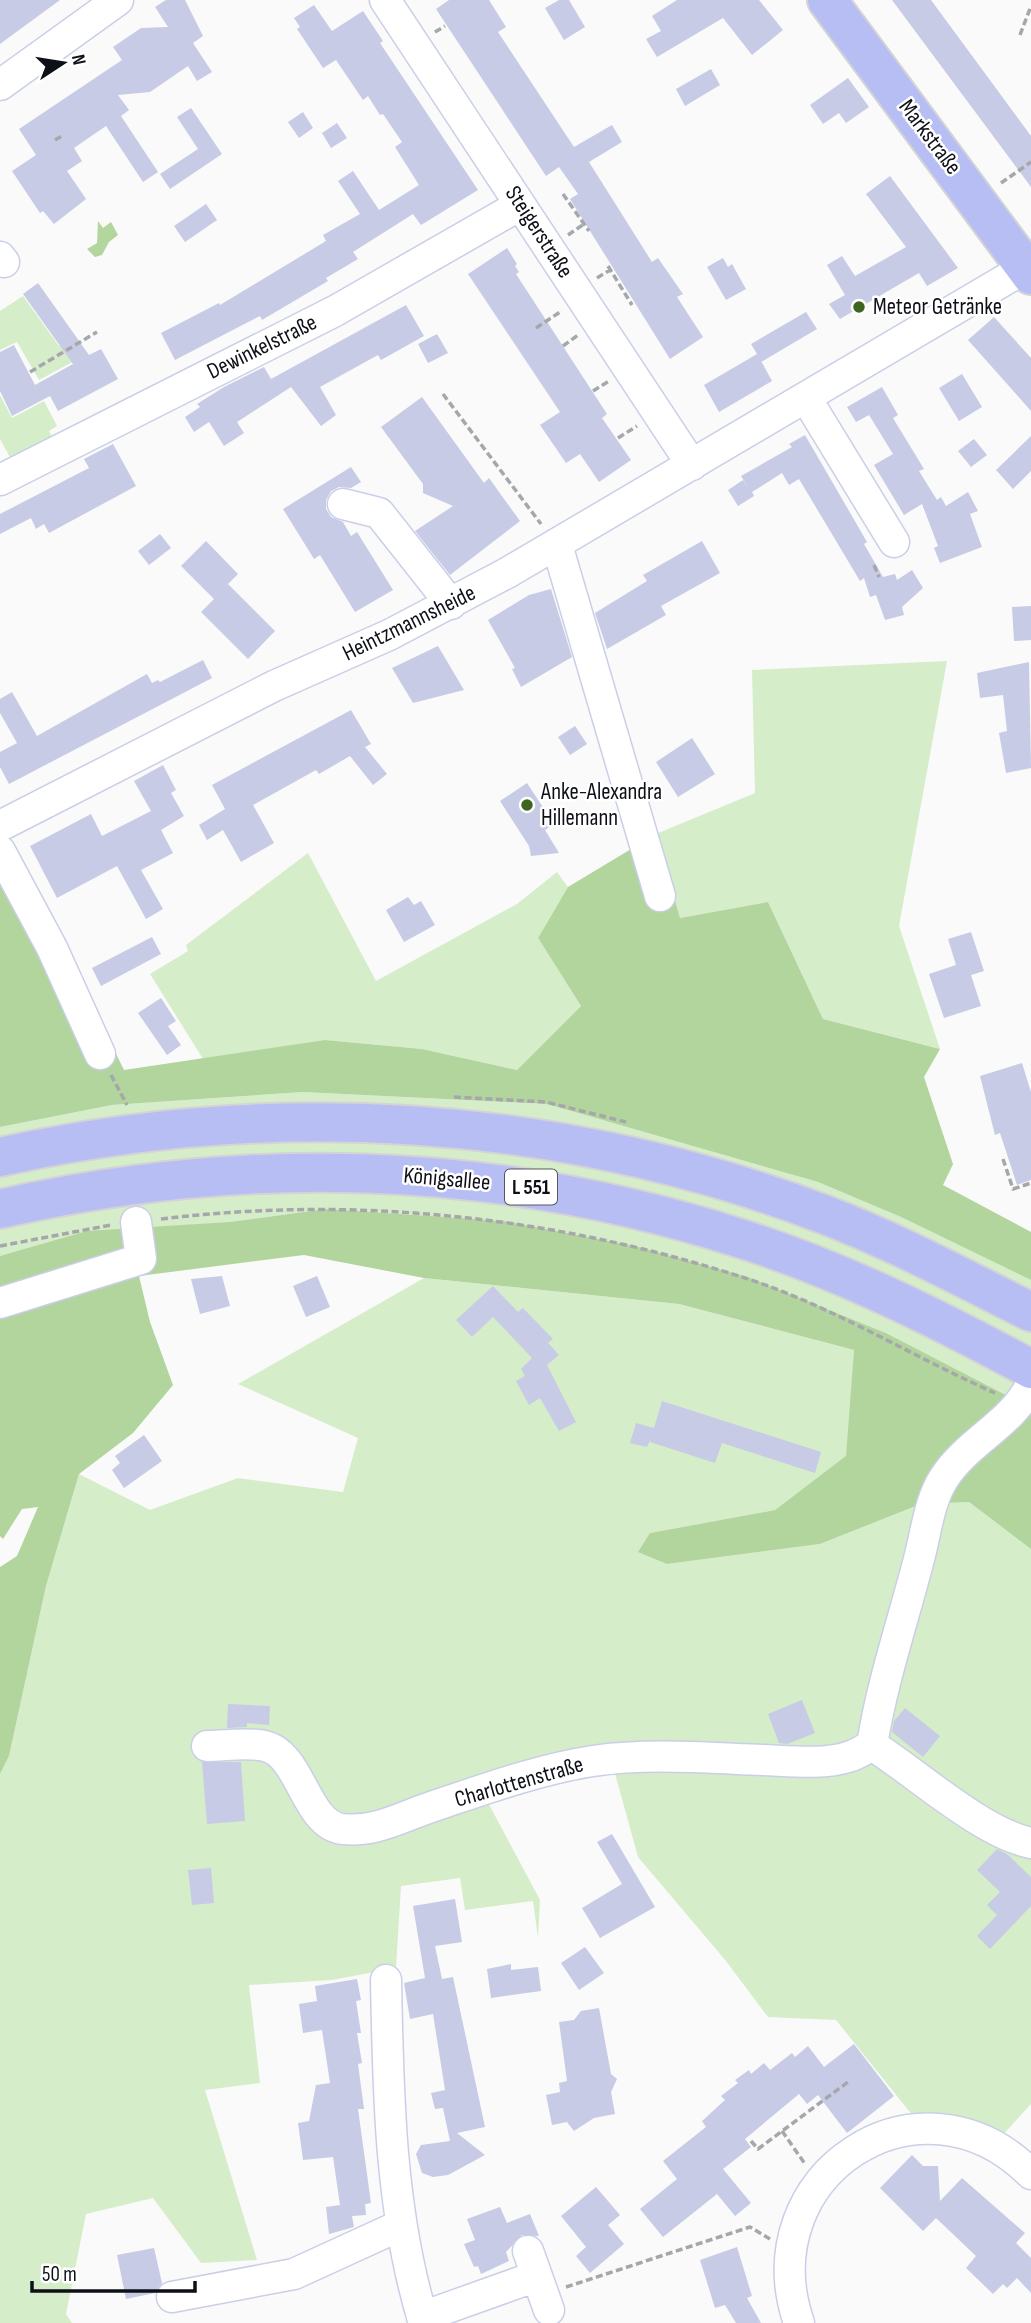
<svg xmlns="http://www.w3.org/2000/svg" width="1031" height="2323" font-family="'Sofia Sans Condensed',sans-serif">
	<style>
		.green { fill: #d6edc9 }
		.forest { fill: #b2d49d }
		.water { fill: #b3d59e }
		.building { fill: #c7cbe5 }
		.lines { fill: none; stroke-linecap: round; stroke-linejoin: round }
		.minor-casing { stroke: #cacfe8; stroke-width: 33 }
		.major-casing { stroke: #d4d4d5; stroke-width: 42 }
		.path { stroke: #a6a7aa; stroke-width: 3.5; stroke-dasharray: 7 3.5; stroke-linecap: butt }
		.minor { stroke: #fff; stroke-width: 30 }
		.major { stroke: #b7bef4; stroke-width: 38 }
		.poi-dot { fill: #3e6520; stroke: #fff; stroke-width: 2.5 }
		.labels { text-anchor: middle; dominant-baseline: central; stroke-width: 5; stroke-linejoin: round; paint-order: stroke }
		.shield { fill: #fff; stroke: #56585d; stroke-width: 2 }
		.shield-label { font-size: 21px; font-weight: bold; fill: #0e1018 }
		.street-label { font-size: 23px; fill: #0e1018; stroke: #fff }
		.poi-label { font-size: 23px; fill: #0e1018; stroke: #fff; text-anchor: start }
	</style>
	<rect width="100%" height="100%" fill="#fafafa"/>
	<path class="green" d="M23,296L59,346L69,339L80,358L39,380L17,342L0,350V311Z
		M0,395L12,418L44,401L57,426L49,431L52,437L11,459L0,439Z
		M947,661L899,926L940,1049L823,1019L768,902L680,918L656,834L755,793L752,670Z
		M308,853L376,981L517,904L557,872L568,887L538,938L581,1006L517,1070L422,1049L325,1040L203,1059L150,974L188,951L186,945Z
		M303,1092L547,1104L818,1182L901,1217L1031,1280V1408L886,1333L748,1277L635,1246L504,1221L326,1209L229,1222L147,1228L0,1256V1127L112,1105Z
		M424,1278L679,1304L854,1350L847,1456L775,1510L650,1533L667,1564L820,1544L921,1504L969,1502L1031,1549V2104L1001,2137L936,2116H913L836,2020L768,2017L726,1961L638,1857L614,1770L485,1797L540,1900L538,1938L533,1901L465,1910L460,1878L401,1886L396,1968L332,1980L249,1985L260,2083L205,2090L257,2260L201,2263L153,2198L86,2214L66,2314L72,2323H0V1774L9,1756L46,1586L79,1474L150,1510L238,1478L343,1492L358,1438L238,1384Z"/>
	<path class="forest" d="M656,834L680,918L768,902L823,1019L940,1049L924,1077L953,1164L943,1185L1031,1232V1280L901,1217L818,1182L547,1104L303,1092L112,1105L0,1127V844L94,1009L124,1070L325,1040L422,1049L517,1070L581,1006L538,938L568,887Z
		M326,1209L504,1221L635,1246L748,1277L886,1333L1031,1408V1549L969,1502L921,1504L820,1544L667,1564L638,1552L650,1533L775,1510L846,1456L854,1350L679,1304L424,1278L304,1255L139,1276L150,1322L173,1385L133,1433L79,1474L46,1586L9,1756L0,1774V1567L17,1556L38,1507L22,1509L3,1539L0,1536V1256L87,1231L229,1222Z"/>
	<path class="water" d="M98,221L103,228L111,222L118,235L109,242L102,255L95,257L87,249L97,243Z"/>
	<path class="building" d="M0,0H60L0,44Z
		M166,0H185L203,36L193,43L212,72L197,81L188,66L150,92L118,95L129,110L121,116L158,172L143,182L106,126L74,148L82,161L67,171L86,199L54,224L43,211L40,213L12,171L36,155L19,129L122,60L113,47L141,28L168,27L155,7Z
		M449,0H489L506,27L498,32L574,147L612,125L622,142L589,162L652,262L658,258L683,294L677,297L703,337L670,359L570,199L578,194L559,167L546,176L436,9Z
		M559,0H569L585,27L564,40L545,8Z
		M677,0H759L783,30L752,55L723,18L657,57L646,39L661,31L652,16Z
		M892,0H931L1031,136V187Z
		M314,5L332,31L363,11L383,41L380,43L478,190L421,225L413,214L353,252L358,259L326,278L328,281L262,320L260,316L175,360L161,333L219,303L220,305L326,241L323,235L360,214L338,181L353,171L379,210L419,185L395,147L402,142L383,114L380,115L368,96L363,100L336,60L323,68L297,29L300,27L294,18Z
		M711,69L720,85L685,106L676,89Z
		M848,78L869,107L846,123L839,113L823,124L810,105Z
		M191,108L222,154L170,189L160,174L198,149L177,117Z
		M303,112L313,128L299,138L288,122Z
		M337,123L347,138L331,148L322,133Z
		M890,176L958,268L927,286L919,273L840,319L829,304L845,295L827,265L842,256L855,276L906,247L866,194Z
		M206,204L217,220L185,242L174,226Z
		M507,248L517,264L515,266L519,272L516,274L607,414L602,418L631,460L599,482L580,454L566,463L540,425L560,412L468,274Z
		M723,258L728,267L732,264L746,289L726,300L707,267Z
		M38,283L89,355L101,349L118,379L58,411L50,396L12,416L0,391V352L14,345L35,385L73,364L23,294Z
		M406,305L424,336L381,360L378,355L320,387L336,415L321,426L291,387L237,422L244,433L224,446L209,422L194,432L185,417L200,407L197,404L224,387L264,367L271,379Z
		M806,312L817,329L761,362L759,357L772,381L719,412L704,385L757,354L751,344Z
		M994,317L1031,358V411L968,340Z
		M437,334L448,353L428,363L418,344Z
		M962,374L982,407L959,421L939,388Z
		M882,387L898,415L893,418L924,469L919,471L937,500L941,497L946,506L968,492L978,511L970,514L982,547L940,563L934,548L938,546L922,504L904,515L874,465L893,454L869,415L856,422L847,407Z
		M422,397L484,483L489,478L520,521L450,575L415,531L453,506L423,493V484L381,427Z
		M805,435L867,542L864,544L883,577L895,574L897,580L912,570L923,588L902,607L904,615L885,620L876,595L870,597L864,578L860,581L799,479L789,485L782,473L752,492L754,496L738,506L728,490L743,480L749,489L741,476L792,447L789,444Z
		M1031,436V471L1013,489L996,470Z
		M974,439L987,455L971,467L958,451Z
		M113,444L136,486L49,533L44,524L36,529L31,518L0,534V514L89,468L84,459Z
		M351,467L361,482L351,488L339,487L331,491L326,500V509L331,517L343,522L351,536L357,532L393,590L355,612L320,555L314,559L283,509Z
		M160,534L171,548L149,565L138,551Z
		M206,541L238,574L228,584L275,631L248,659L201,612L214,599L181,566Z
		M702,541L720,573L661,606L666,615L607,649L595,613L647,581L643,575Z
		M551,589L572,657L521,687L512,669L515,668L488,620L529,595Z
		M1031,606V640L1014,641L1012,607Z
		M438,646L464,690L413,703L392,668Z
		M203,660L212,678L9,784L0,767V752L17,743L0,713V699L12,692L37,736L147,674L152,683L158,680L160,682Z
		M1029,662L1031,768L1006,773L999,733L1007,731L1003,695L980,698L977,673Z
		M351,710L371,744L365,747L387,774L373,785L350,756L319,774L316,770L253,805L274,843L241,862L223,830L207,840L199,825L225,809L212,785Z
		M575,726L587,744L570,755L558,737Z
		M692,738L715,774L678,797L656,762Z
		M163,765L176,790L171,793L184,816L161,830L173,853L141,870L163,909L146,919L117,866L57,898L30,846L91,814L102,836L151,811L134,781Z
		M527,783L554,824L545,830L559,853L531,856L529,846L500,801Z
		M408,897L414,905L421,901L435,925L404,942L386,910Z
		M971,932L984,971L971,975L981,1006L944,1018L929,974L956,965L948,939Z
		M152,937L161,954L101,986L92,968Z
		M161,998L176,1021L168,1026L181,1045L167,1055L138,1013Z
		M1022,1063L1031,1092V1180L1017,1185L1000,1133L995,1135L980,1076Z
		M222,1276L230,1306L200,1314L191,1279Z
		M317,1276L330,1307L306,1317L293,1286Z
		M493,1286L518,1312L523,1308L553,1339L548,1343L559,1355L547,1365L576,1422L559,1431L540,1398L529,1405L516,1381L525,1376L521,1369L532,1358L493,1317L472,1337L456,1320Z
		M662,1401L821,1452L815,1473L722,1443L715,1463L650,1442L651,1438L647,1447L630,1443L636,1423L654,1428Z
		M144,1435L162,1461L124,1488L112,1470L120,1463L115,1456Z
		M802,1700L815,1733L787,1744L779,1743L768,1714Z
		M228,1704L270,1706L269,1725L247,1723V1727L227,1728Z
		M905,1708L940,1736L923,1757L892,1732L894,1721Z
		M202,1762H241L245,1821L207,1824Z
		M612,1834L655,1907L600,1938L582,1908L622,1884L597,1842Z
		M997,1849L1007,1854L1031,1877V1906L990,1949L977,1936L997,1915L987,1905L1000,1892L977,1870Z
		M211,1868L214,1903L192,1905L188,1870Z
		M455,1899L462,1942L435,1946L442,1979L453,1977L485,2127L457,2133L485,2155L448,2175L433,2177L422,2173L416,2154L421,2145L450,2141L443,2108L435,2109L431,2093L445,2090L433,2014L410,2019L404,1983L425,1978L413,1906Z
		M585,1947L604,1973L579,1990L561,1963Z
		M511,1964V1970L538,1967L541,1991L491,1998L487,1969Z
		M357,1979L361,2000L356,2001L361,2033H357L362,2063L358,2064L364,2109H358L371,2203L365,2204L366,2215L352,2216L354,2227L329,2234L326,2207L340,2205L333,2157L303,2160L298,2123L309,2121L316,2085L330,2083L322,2030L303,2033L299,2004L317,2001L315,1986Z
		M599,2008L611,2074L617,2079L611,2092L615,2114L594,2118L574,2131L567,2122L552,2125L546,2095L560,2092L559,2083L567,2081L559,2022L574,2020L581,2011Z
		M854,2044L894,2096L847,2133L818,2095L807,2104L799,2094L745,2139L751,2147L723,2169L751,2203L735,2216L717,2194L663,2237L640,2209L677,2179L663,2161L706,2127L702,2121L725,2100L721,2096L738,2083L735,2080L749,2070L751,2074L764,2063L770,2070L792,2053L795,2057L808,2046L824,2067Z
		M912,2155L923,2166H938L940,2201L962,2178L1025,2233L1016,2243L1031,2258V2293L1017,2278L1007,2288L1003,2284L993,2294L966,2268L976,2256L936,2218L923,2231L880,2188Z
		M596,2187L620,2215L608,2225L624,2244L590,2273L576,2256L586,2247L561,2216Z
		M500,2207L507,2223L530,2214L539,2236L522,2235L506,2252L509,2261L481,2274L478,2266L474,2267L464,2244L475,2240L467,2219Z
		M737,2247L752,2296L747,2298L761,2323H736L725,2305L715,2308L700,2260Z
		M154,2248L162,2283L155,2293L126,2299L117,2255Z"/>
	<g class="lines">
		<defs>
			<path id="minor" d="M385,0L692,465
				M0,85L118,0
				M0,257L4,262
				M806,398L894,542
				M0,480L335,311L520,205
				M343,504L379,513L451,604
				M557,545L660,896
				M0,826L274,686L389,635L507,573L1025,268
				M0,851L52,948L100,1054
				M0,1303L141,1259L136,1222
				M872,1745C882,1682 903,1621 919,1559C926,1533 929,1501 944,1478C968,1441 1011,1425 1031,1385
				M872,1745C916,1773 982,1833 1031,1843
				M207,1746C225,1746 248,1742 265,1746C301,1754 305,1824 342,1829C376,1833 403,1816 434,1806C485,1789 540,1769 593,1761C648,1753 708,1758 763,1760C789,1761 823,1765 848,1757C856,1755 865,1749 872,1745
				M386,1980C388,2095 390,2213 424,2323
				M528,2251L549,2310
				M172,2297L294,2274L401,2225
				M422,2317L537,2276
				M799,2323C748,2175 920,2062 1031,2174"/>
			<path id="major" d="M827,0L1031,275
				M0,1157C273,1097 560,1114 823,1214C894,1241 963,1278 1031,1312
				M0,1209C246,1153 501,1161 742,1239C843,1271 938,1319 1031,1369"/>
		</defs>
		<use href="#minor" class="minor-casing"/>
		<use href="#major" class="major-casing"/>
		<path class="path" d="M435,32L445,26
			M1020,35L1031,6
			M55,140L62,136
			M1001,183L1031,162
			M563,194L589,231
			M568,235L584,224
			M608,266L632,305
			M597,278L610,270
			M536,328L560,312
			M563,346L578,335
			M30,372L97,332
			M593,391L609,381
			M443,394L541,524
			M618,438L637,426
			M874,565L879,577
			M111,1075L127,1105
			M454,1097L546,1102L626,1122
			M1003,1159L1013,1189L1031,1183
			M161,1219C356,1195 557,1217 745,1278C832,1306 911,1356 995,1393
			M0,1246L111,1225
			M782,2131L805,2164
			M751,2141L758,2149L848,2082
			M566,2287L750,2227L770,2239"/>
		<use href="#minor" class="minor"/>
		<use href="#major" class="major"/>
	</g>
	<g class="poi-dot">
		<circle cx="859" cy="307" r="7"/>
		<circle cx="527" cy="805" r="7"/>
	</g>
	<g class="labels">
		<rect class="shield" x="505" y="1169.5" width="52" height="35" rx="5"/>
		<g class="shield-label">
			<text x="531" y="1187">L 551</text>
		</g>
		<g class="street-label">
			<text transform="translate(930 137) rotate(53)">Markstraße</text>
			<text transform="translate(539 232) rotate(57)">Steigerstraße</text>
			<text transform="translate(262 347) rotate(-26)">Dewinkelstraße</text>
			<text transform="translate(409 623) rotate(-26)">Heintzmannsheide</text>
			<text transform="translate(447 1179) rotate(5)">Königsallee</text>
			<text transform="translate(519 1782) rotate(-16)">Charlottenstraße</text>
		</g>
		<g class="poi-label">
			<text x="873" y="307">Meteor Getränke</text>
			<text x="541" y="792">Anke-Alexandra<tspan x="541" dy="26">Hillemann</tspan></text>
		</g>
	</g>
	<g transform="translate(63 63) rotate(78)" stroke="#ffffff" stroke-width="5" paint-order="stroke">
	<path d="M0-5L12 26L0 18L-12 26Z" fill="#0e1018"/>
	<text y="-10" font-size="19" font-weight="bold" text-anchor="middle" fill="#0e1018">N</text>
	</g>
	<path d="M32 2281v10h163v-10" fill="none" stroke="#0e1018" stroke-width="3.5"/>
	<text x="42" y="2281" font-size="21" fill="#0e1018" stroke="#ffffff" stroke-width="5" paint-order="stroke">50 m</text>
</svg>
